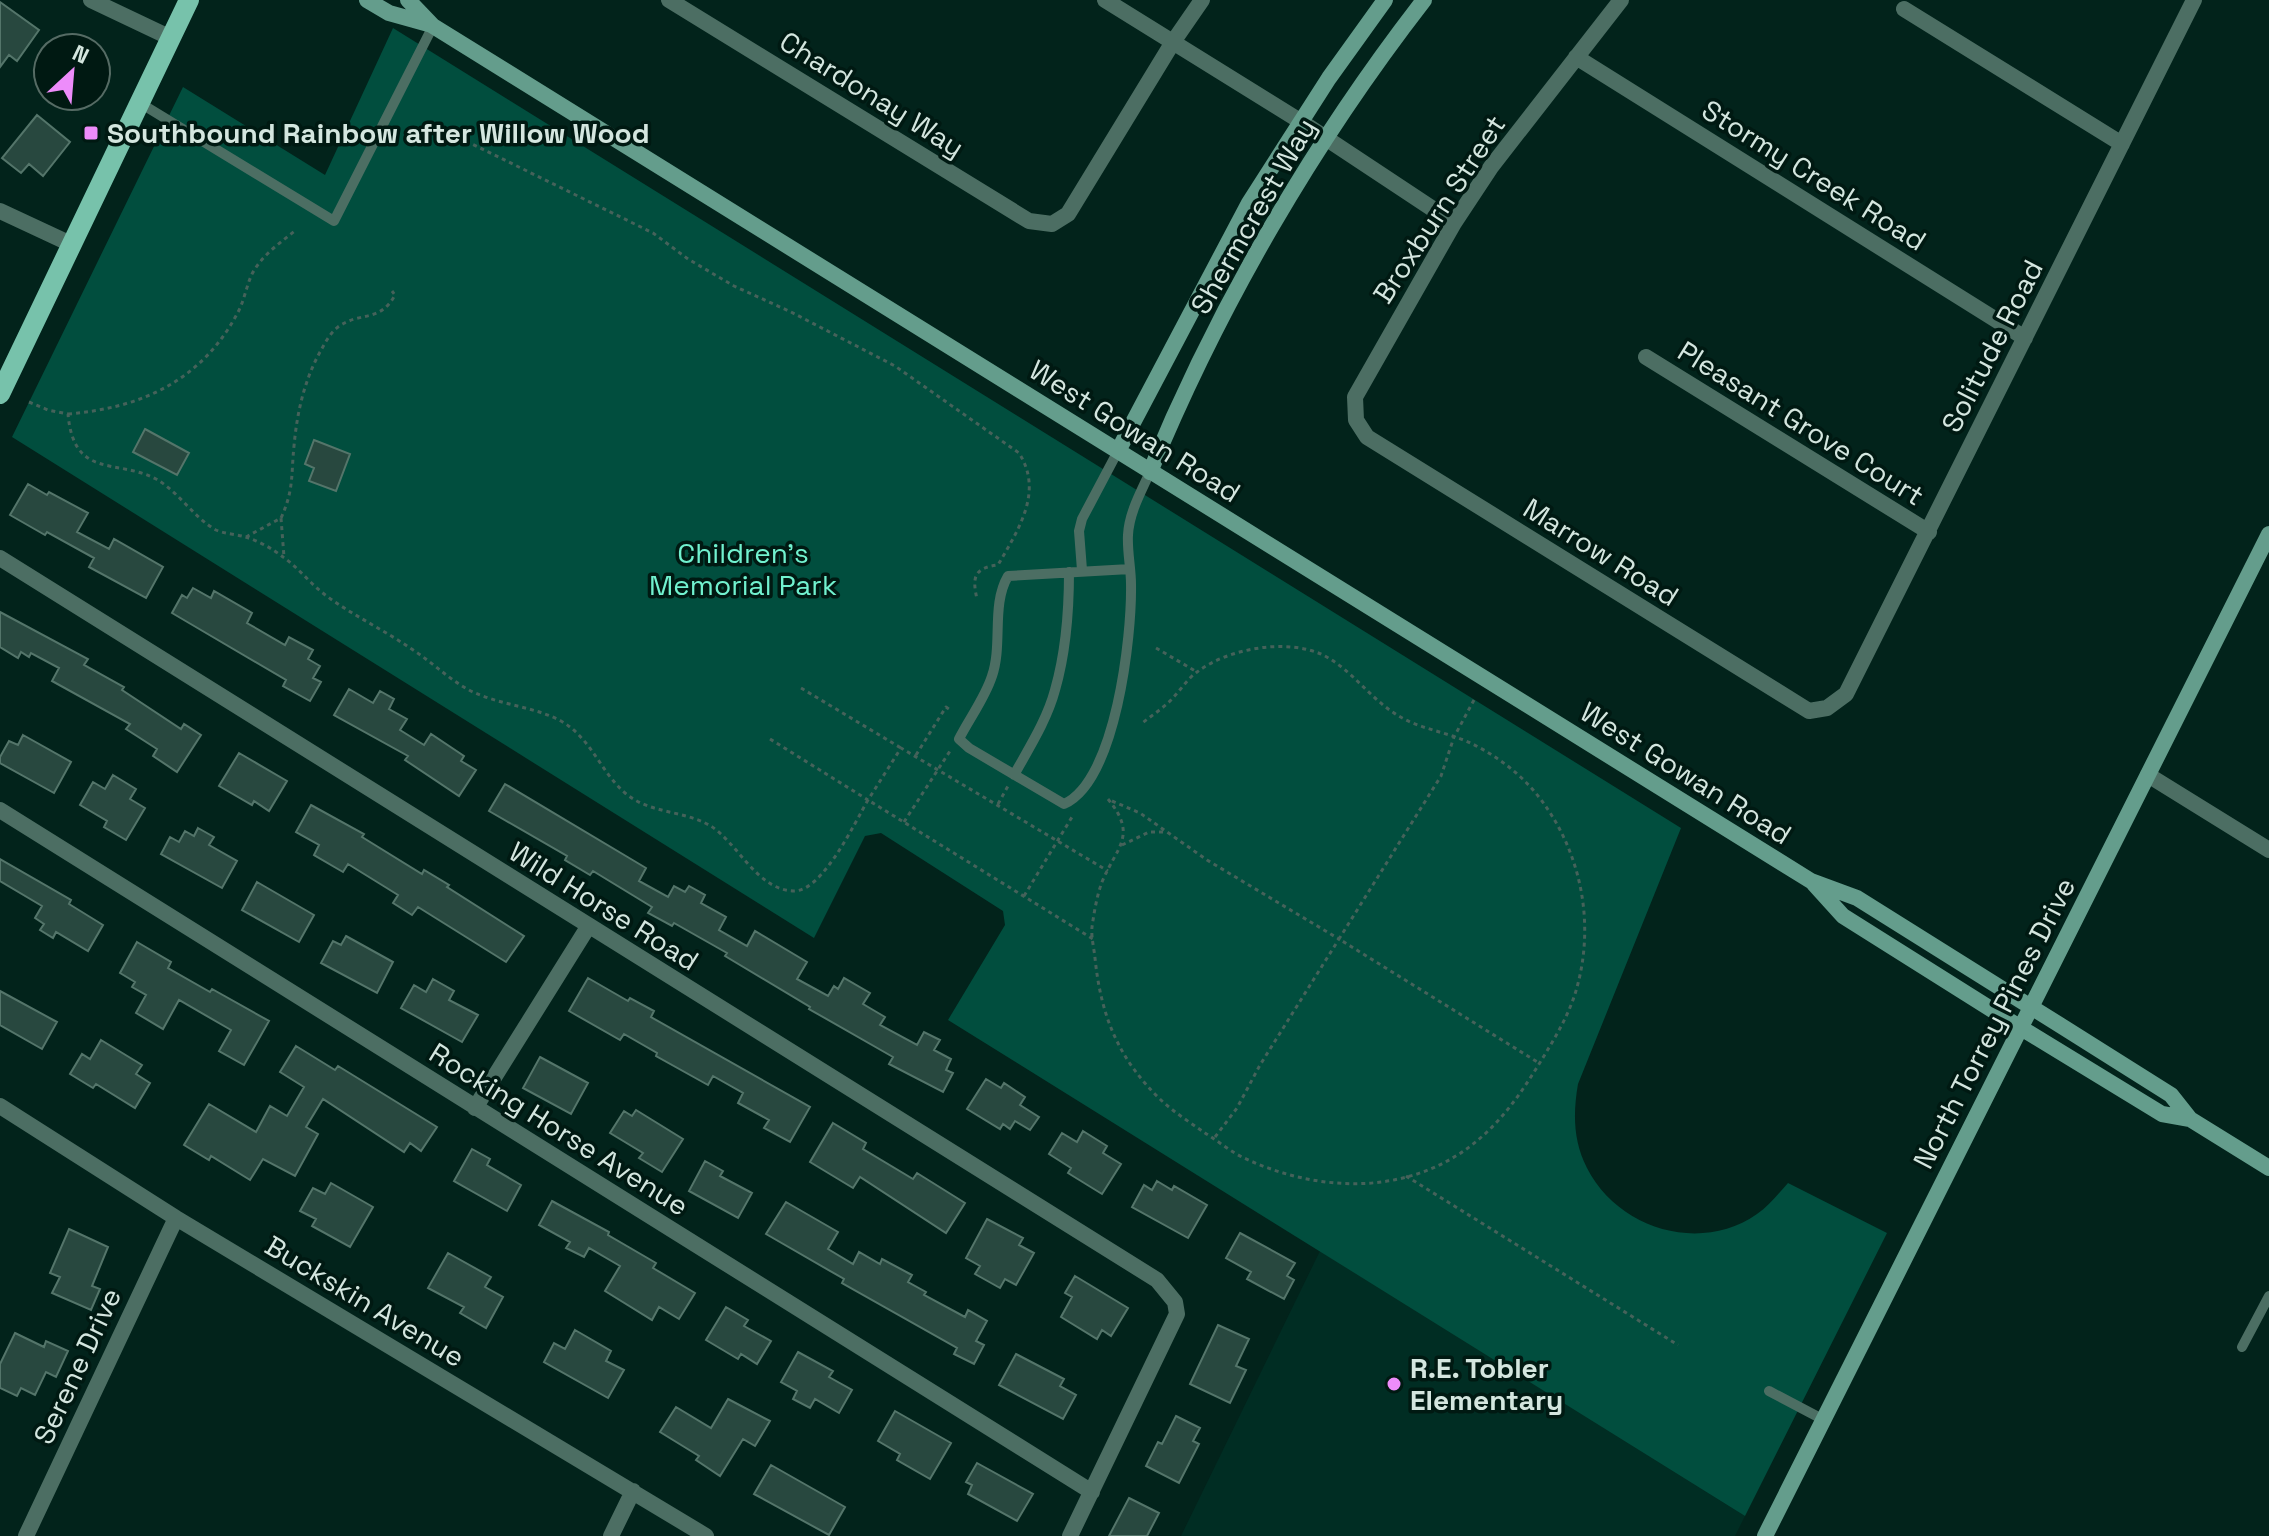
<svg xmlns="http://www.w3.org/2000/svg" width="2269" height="1536" font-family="'Space Grotesk',sans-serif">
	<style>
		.built { fill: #002d23 }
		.green { fill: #014e3e }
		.building { fill: #28483f; stroke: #54756a; stroke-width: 2 }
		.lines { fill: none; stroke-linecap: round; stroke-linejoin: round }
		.path { stroke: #45625a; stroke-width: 3; stroke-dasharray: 4 4; stroke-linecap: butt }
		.lane { stroke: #4c6e63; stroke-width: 10 }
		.street { stroke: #4c6e63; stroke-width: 16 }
		.secondary { stroke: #649d8c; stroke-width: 16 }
		.primary { stroke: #77c2ab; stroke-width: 20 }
		.poi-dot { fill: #ed8cfa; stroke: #001912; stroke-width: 3 }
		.labels { text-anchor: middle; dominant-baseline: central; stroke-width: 7; stroke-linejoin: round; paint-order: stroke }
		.street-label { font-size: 28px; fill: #d4e6df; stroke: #001912 }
		.poi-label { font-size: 28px; font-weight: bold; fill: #d4e6df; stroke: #001912; text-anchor: start }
		.park-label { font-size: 28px; fill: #71f2cf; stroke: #001912 }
	</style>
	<rect width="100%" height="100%" fill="#02231b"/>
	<path class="built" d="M1320,1251L1745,1516L1735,1536H1181Z"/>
	<path class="green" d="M393,28L1681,828L1578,1084C1573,1113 1573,1141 1587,1168C1618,1229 1700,1254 1757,1214C1769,1206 1778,1194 1788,1183L1887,1233L1745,1516L948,1020L1005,925L1003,911L881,833L865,836L814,938L12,437L183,87L325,175Z"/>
	<path class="building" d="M0,2L39,30L17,61L9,55L0,67Z
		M37,115L70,142L43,176L29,164L21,173L2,158Z
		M145,429L189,453L177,475L133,452Z
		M314,440L350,454L336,491L309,481L314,468L305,464Z
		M28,484L47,495L49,492L88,513L77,532L109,549L114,539L163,567L146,598L89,567L94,558L47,532L45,535L10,515Z
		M193,588L211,598L214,591L252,613L247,623L285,645L289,637L313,650L308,659L320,666L313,678L321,682L310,701L283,686L286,680L172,613L182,595L187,598Z
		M0,612L88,659L84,665L124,687L122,690L181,729L184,724L201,735L177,772L153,756L157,749L126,729L130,724L52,681L59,668L31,653L29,657L21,652L18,658L0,647Z
		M349,689L373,703L380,691L394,699L389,709L407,719L400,730L424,745L431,734L464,756L461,761L476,770L459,796L405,760L408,756L334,715Z
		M23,735L71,762L54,793L0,763V757L9,741L18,745Z
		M239,753L287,781L269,811L254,801L252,805L219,786Z
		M113,775L136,789L130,799L145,808L126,840L104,827L107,821L80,805L93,782L105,789Z
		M505,784L646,868L639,881L668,897L674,886L685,892L689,886L705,895L701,903L726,917L719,930L747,946L755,931L807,962L797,979L828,996L834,986L838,989L844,978L870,993L863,1004L885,1017L880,1025L917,1045L924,1032L940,1040L934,1050L951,1059L946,1070L953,1073L943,1092L889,1064L893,1057L809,1009L810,1007L725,956L727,953L674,923L672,926L648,913L652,907L593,871L590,875L565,860L567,856L489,811Z
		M311,805L364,834L362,837L422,874L424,870L449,885L447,887L524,936L506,962L418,907L412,915L393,903L398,895L348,864L343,872L314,855L319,845L296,832Z
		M198,828L214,837L209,845L237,861L222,888L161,854L170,837L179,842L185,831L194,836Z
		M0,859L71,900L69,904L103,925L88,951L56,932L53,938L40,930L44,924L35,918L42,906L0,881Z
		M257,882L314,915L299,942L242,910Z
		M346,936L393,962L377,993L321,963L333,941L341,945Z
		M137,942L171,962L168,968L210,992L212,989L269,1021L244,1065L219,1051L231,1030L179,1000L163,1029L136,1013L146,995L132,987L135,982L120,973Z
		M588,978L628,1001L630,998L654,1011L651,1017L810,1107L790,1142L764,1128L769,1120L738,1103L743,1093L713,1076L708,1085L656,1056L657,1053L624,1034L620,1040L569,1011Z
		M433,979L454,991L449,1000L478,1015L462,1042L401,1008L414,985L426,992Z
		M0,991L57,1022L42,1049L0,1025Z
		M101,1040L142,1065L136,1074L150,1083L135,1108L96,1084L93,1088L70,1074L82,1054L90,1059Z
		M296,1046L335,1070L338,1066L437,1127L421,1151L410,1143L404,1152L323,1099L306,1127L318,1134L295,1176L263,1159L250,1180L211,1156L209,1160L184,1145L209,1104L256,1132L270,1106L287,1116L304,1087L280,1072Z
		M540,1057L588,1083L571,1114L523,1088Z
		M986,1079L1001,1088L1004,1083L1025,1097L1020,1105L1039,1117L1030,1130L1015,1121L1010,1129L1003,1124L1000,1129L967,1109Z
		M636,1110L683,1139L662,1172L639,1158L643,1153L610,1133L624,1111L632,1116Z
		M833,1123L866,1143L863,1149L913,1179L917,1173L965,1203L946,1233L860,1177L853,1188L810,1162Z
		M1083,1131L1107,1146L1103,1153L1121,1164L1102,1194L1068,1173L1071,1168L1049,1154L1062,1133L1077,1142Z
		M472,1149L490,1159L487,1165L521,1185L507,1211L454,1181Z
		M705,1161L723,1171L720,1176L752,1193L738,1218L689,1191Z
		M1157,1181L1172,1190L1174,1186L1207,1205L1188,1238L1132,1207L1144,1185L1152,1190Z
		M331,1183L373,1207L350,1247L312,1226L316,1219L300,1211L313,1188L325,1194Z
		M552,1201L609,1232L608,1235L656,1263L653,1268L695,1293L679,1319L659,1307L652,1320L605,1291L620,1266L589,1248L584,1257L566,1248L570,1242L539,1225Z
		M786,1202L838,1232L828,1249L853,1264L859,1252L880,1264L882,1259L912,1275L908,1282L926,1292L924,1295L965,1317L968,1310L987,1321L976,1341L984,1345L974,1364L954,1354L957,1348L842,1283L844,1279L766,1234Z
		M987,1219L1023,1238L1019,1245L1034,1253L1016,1285L1005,1279L1000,1288L975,1274L980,1266L966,1258Z
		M69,1229L108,1247L92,1286L100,1289L91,1310L52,1293L60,1277L50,1273Z
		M1240,1233L1295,1263L1287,1276L1294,1280L1284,1299L1247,1279L1251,1272L1226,1258Z
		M448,1253L491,1277L485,1287L503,1297L486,1328L460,1313L464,1307L428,1288Z
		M1075,1276L1128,1308L1111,1336L1102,1330L1097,1339L1061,1317L1072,1297L1065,1293Z
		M726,1307L748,1320L744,1326L771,1341L757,1364L741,1354L738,1359L706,1340Z
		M1218,1325L1249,1339L1236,1366L1246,1370L1230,1403L1190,1384Z
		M575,1330L611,1351L606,1361L624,1370L608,1398L544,1362L554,1343L565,1349Z
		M15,1333L44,1347L46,1341L68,1351L56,1377L46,1372L35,1395L21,1388L17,1396L0,1388V1364Z
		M798,1352L833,1371L829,1377L852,1390L839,1413L815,1399L810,1408L793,1399L797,1391L781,1382Z
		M1016,1354L1064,1379L1060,1386L1076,1395L1063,1419L999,1385Z
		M728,1399L770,1421L755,1446L743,1439L720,1476L696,1460L699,1456L660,1432L676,1407L711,1428Z
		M895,1411L951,1443L930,1479L897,1460L900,1454L878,1441Z
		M1176,1416L1200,1428L1193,1441L1199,1444L1179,1483L1146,1466L1158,1442L1162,1444Z
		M977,1463L1033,1494L1017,1521L968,1494L972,1485L966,1482Z
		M771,1465L845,1507L829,1535L754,1494Z
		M1129,1498L1159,1513L1147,1536H1109Z"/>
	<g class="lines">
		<path class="path" d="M466,141L653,233L688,259L734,286L791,312L895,366L1019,453C1044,492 1018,530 998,565C974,568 972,577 977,599
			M29,402L48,410L68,414C74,480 116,458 156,479C179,492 194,518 216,530C225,534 236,534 245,537C257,540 273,549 283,557C299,568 311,585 328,597C354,616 384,630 410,648C431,661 447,678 469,690C498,705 533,706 561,721C591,738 600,771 625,793C650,814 682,810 709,825C738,842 756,890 794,891C823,891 855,822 868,800L1093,939
			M68,414C141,408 201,381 237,314C244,302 246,287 252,274C262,255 280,243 296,230
			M281,518C294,490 291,475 294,446C297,413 304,381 320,352C325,343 330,333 338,327C360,311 380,323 395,295L392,291
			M246,537L281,518L284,557
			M1156,648L1197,672
			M801,688L901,748
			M1474,700L1454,737L1441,776L1339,939L1539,1063
			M770,739L868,800L901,748L1108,871
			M916,755L946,707L949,709
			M1108,799C1138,836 1117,846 1102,882C1097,895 1094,913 1092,927C1091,937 1094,948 1095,958C1101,1017 1119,1060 1162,1101C1175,1113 1191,1123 1205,1133C1218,1141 1231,1152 1244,1158C1325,1196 1422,1196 1489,1130C1511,1109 1528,1082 1544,1056C1556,1036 1568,1016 1575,994C1597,924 1581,847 1534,791C1516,770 1491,752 1466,741C1442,731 1416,728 1394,713C1368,696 1351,669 1323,655C1287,638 1229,648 1197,672C1187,679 1180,691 1171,700C1162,709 1151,716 1141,724
			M1112,801L1140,813L1207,860L1339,939L1260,1065L1237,1108L1215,1137
			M998,804L1008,786
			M904,822L950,751
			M1122,845L1149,832H1167
			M1024,896L1072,817
			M1406,1176L1678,1345"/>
		<path class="lane" d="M140,103L334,221L433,26
			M1130,569L1008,576C991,605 1003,644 992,676C985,698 969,719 959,739L969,748L1064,804C1116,781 1132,636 1131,584C1131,568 1127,551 1128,535C1129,513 1141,492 1150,472
			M1082,570L1079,531L1082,519L1118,451
			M1014,775C1029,748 1047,720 1055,690C1066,652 1069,612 1069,572
			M2242,1347L2269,1296
			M1769,1391L1824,1420"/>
		<path class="street" d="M91,0L171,38
			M669,0L1029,221L1052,224L1068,214L1173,42L1202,0
			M1105,0L1300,121L1454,223
			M1621,0L1491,167L1454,223L1355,397L1356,420L1367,437L1809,711L1827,708L1846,694L2194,0
			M1904,9L2122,144
			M1576,57L2025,338
			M0,211L73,245
			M1646,357L1929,532
			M0,558L1157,1280L1175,1302L1177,1314L1070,1536
			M2148,775L2269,850
			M0,810L1092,1492
			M0,1106L176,1218L706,1536
			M475,1108L588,927
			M26,1536L176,1218
			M611,1536L633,1491"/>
		<path class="secondary" d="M367,0L389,13L432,25
			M408,0L433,26L1811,881L1857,898L2063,1027L2171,1095L2190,1119L2269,1168
			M1118,451L1249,203L1329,78L1385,0
			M1150,472C1219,305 1313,143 1424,0
			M1814,884L1843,916L2021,1028L2162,1114L2190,1119
			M1765,1536L2269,534"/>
		<path class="primary" d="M0,394L189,0"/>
	</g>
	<g class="poi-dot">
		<rect x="83" y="125" width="16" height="16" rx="4"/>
		<circle cx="1394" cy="1384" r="8"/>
	</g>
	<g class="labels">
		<g class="street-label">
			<text transform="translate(872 94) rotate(32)">Chardonay Way</text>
			<text transform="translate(1814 175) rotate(32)">Stormy Creek Road</text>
			<text transform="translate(1439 209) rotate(-57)">Broxburn Street</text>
			<text transform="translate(1253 216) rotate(-60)">Shermcrest Way</text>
			<text transform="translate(1992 346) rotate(-63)">Solitude Road</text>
			<text transform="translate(1801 423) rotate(32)">Pleasant Grove Court</text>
			<text transform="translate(1135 431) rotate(32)">West Gowan Road</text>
			<text transform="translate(1601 552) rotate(32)">Marrow Road</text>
			<text transform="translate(1686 773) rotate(32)">West Gowan Road</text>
			<text transform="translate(604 906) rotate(32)">Wild Horse Road</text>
			<text transform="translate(1994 1023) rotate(-63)">North Torrey Pines Drive</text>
			<text transform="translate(559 1129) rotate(32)">Rocking Horse Avenue</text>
			<text transform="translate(365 1301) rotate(31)">Buckskin Avenue</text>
			<text transform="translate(77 1366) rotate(-65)">Serene Drive</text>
		</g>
		<g class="poi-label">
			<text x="107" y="133">Southbound Rainbow after Willow Wood</text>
			<text x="1410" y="1368">R.E. Tobler<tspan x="1410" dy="32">Elementary</tspan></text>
		</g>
		<g class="park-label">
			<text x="743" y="553">Children's<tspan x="743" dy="32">Memorial Park</tspan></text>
		</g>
	</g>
	<g transform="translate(72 72) rotate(26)"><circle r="38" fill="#001912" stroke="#556b64" stroke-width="2"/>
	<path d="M0-6L14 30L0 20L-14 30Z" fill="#ed8cfa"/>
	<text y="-12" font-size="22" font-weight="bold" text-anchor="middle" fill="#d4e6df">N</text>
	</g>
</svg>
